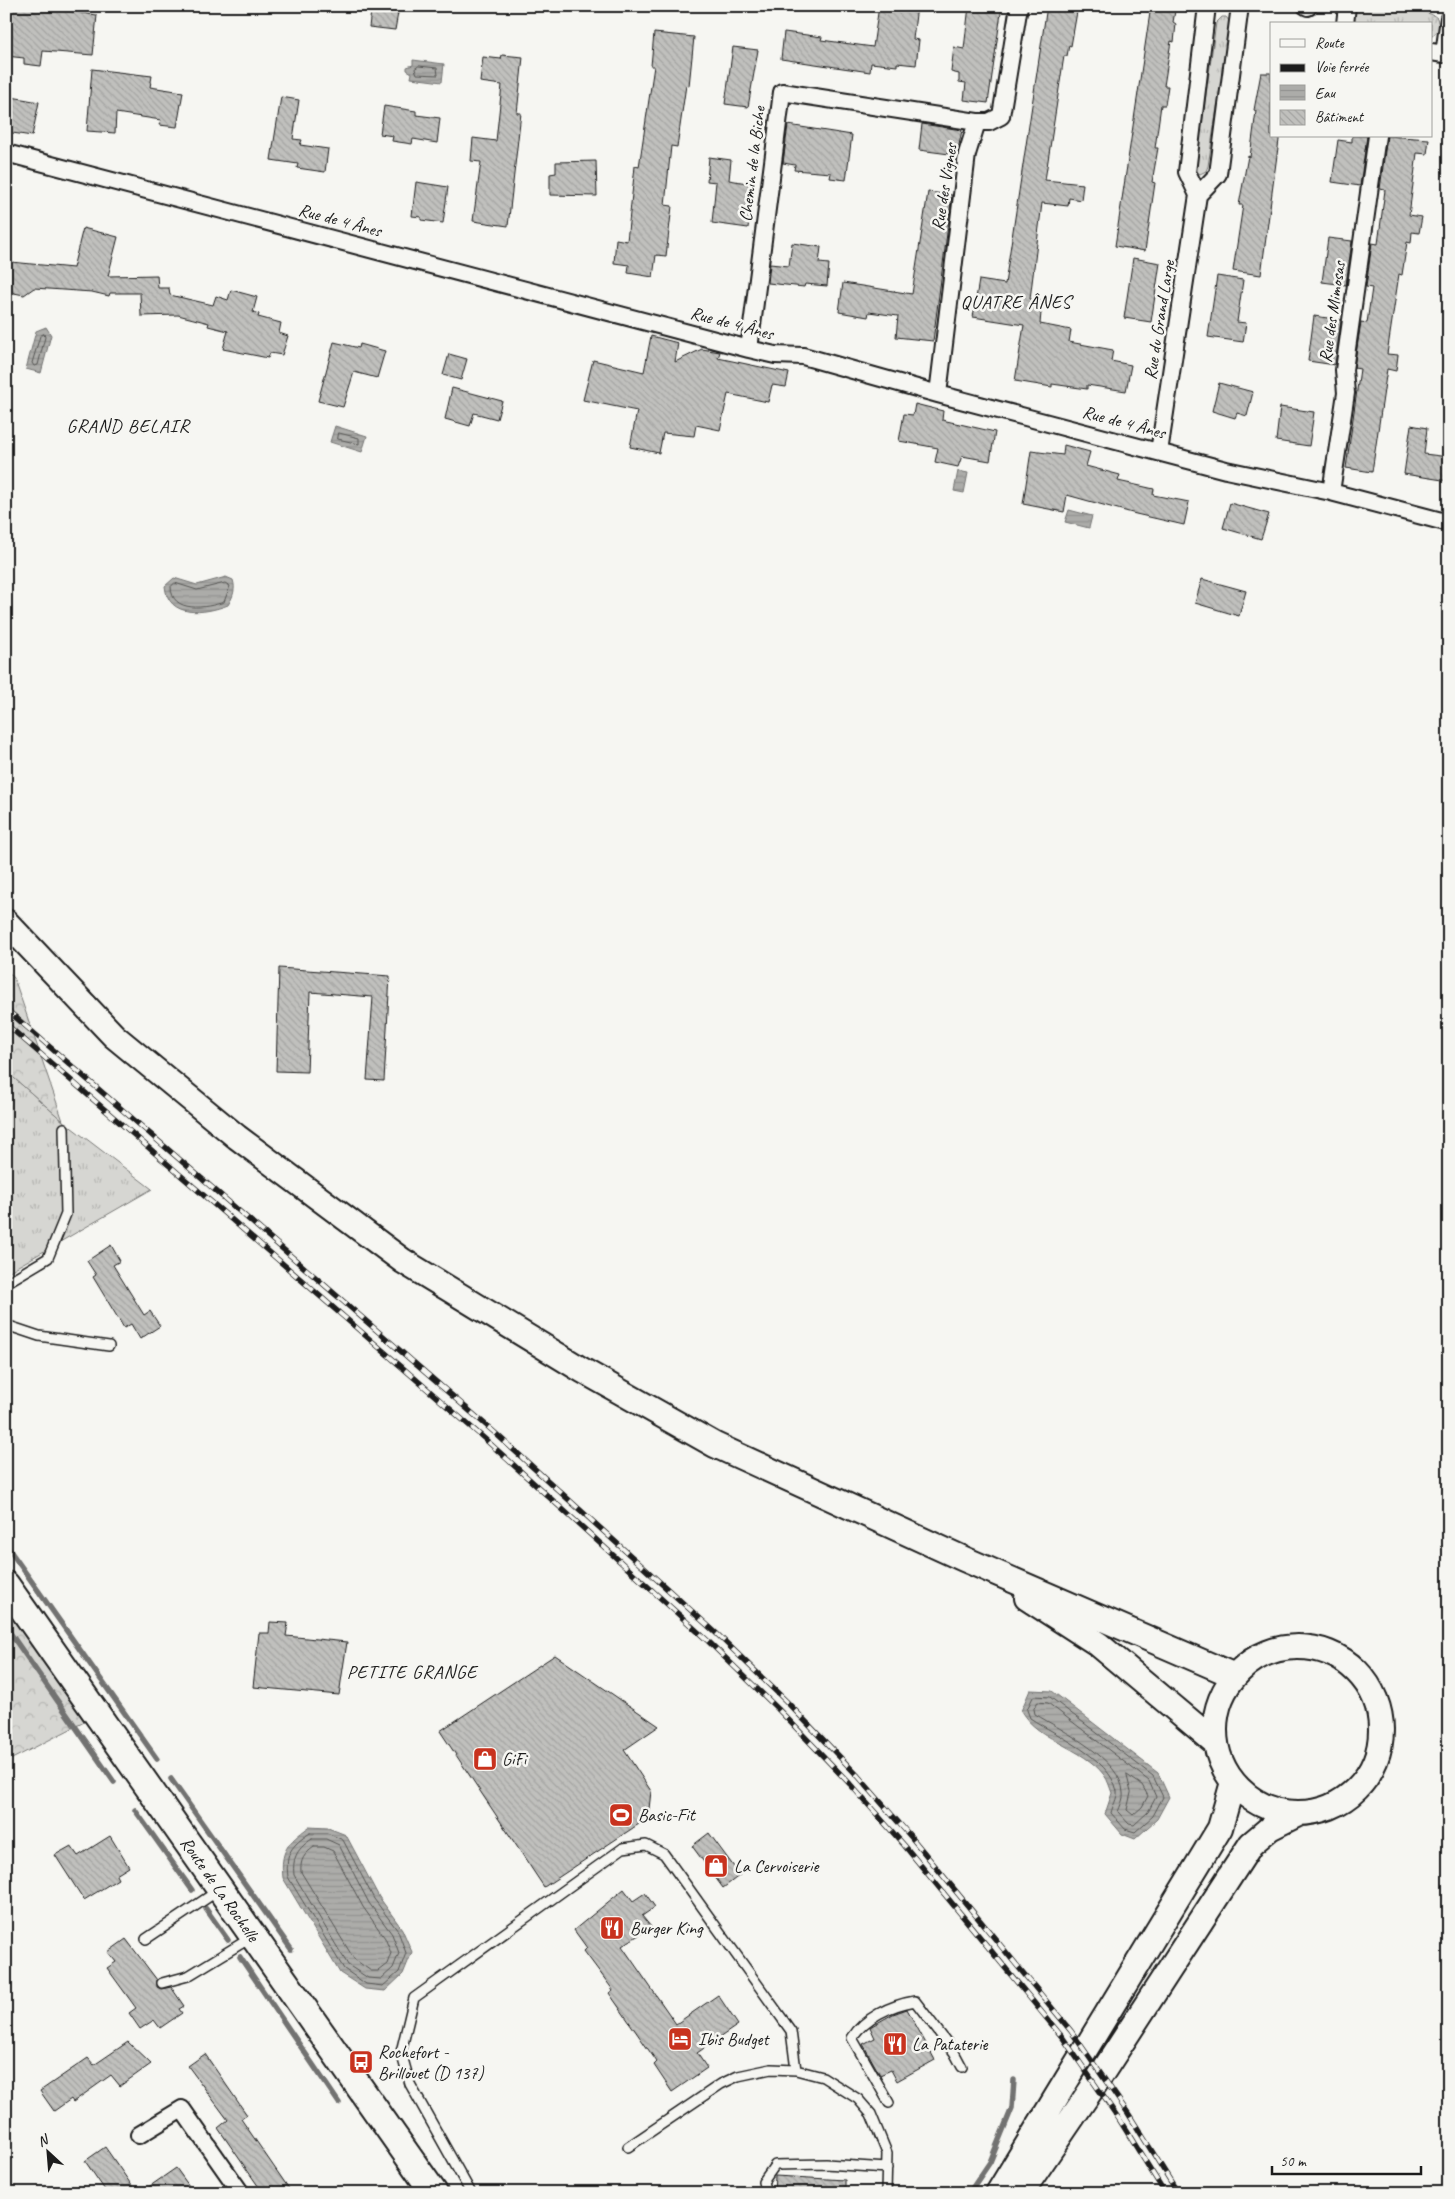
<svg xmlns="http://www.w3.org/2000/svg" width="1455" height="2199" font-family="Caveat,sans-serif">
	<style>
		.grass { fill: url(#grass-tufts); stroke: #797977 }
		.forest { fill: url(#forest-crowns); stroke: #797977 }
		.water { fill: url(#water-rules); stroke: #727271 }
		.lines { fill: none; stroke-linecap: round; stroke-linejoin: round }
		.shore { stroke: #565654; stroke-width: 1 }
		.stream { stroke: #727271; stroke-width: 5.5 }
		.building { fill: url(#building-back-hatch); stroke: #1c1c1c }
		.lane-casing { stroke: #1c1c1c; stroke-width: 12 }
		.street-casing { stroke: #1c1c1c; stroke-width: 20 }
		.secondary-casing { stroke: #1c1c1c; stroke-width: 28 }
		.primary-casing { stroke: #1c1c1c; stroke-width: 30 }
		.lane { stroke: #f6f6f2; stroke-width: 9 }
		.street { stroke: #f6f6f2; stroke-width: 16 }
		.secondary { stroke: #f6f6f2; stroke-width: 24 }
		.primary { stroke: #f6f6f2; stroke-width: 26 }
		.rail-casing { stroke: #1c1c1c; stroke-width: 5.5 }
		.rail { stroke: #f6f6f2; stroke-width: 4; stroke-dasharray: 11; stroke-linecap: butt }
		.labels { text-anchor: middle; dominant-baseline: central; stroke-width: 5; stroke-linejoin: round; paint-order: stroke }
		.street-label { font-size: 18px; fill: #1c1c1c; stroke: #f6f6f2 }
		.poi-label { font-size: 18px; fill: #1c1c1c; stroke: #f6f6f2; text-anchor: start }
		.neighbourhood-label { font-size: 19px; letter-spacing: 1px; fill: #1c1c1c; stroke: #f6f6f2 }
	</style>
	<defs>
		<pattern id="grass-tufts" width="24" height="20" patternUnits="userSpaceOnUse" patternTransform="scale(1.25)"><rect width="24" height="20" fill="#d6d6d2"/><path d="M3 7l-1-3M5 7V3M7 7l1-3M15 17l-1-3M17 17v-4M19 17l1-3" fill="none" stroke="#b7b7b4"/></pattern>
		<pattern id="forest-crowns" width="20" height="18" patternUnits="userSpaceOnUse" patternTransform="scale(1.25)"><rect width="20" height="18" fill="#d6d6d2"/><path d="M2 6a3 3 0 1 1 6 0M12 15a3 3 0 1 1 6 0" fill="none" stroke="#b7b7b4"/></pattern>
		<pattern id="water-rules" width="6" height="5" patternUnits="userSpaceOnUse" patternTransform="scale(1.25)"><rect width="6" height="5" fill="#acaca9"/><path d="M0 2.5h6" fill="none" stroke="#939391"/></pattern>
		<pattern id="building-back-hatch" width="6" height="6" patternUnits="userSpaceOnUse" patternTransform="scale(1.25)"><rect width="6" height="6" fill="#c0c0bd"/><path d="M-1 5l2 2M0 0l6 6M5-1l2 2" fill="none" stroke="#a4a4a2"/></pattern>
	</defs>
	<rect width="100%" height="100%" fill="#f6f6f2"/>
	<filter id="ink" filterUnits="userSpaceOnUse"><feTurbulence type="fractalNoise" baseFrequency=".02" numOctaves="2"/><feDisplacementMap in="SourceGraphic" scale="10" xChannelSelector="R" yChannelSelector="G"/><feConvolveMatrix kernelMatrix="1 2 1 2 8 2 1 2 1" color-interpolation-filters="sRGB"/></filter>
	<g filter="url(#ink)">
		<path class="grass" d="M1358,6C1374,6 1426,7 1437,18L1440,29L1431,37V24H1355L1353,20L1354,9Z
			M1222,17H1226L1230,22L1208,166L1206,171L1200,174L1196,171V166L1216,23Z
			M6,1071L63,1121L152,1189L6,1273Z"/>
		<path class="forest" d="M6,969L14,978L63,1121L6,1071Z
			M6,1585L98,1715L6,1762Z"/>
		<path class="water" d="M413,60L444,64L442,82L411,78L412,73L407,70V67L413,65Z
			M46,327L51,335L41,373L26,369L36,331Z
			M335,426L367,436L362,452L330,442Z
			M958,471L968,473L964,493L954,491Z
			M1069,510L1092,516L1089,528L1065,522Z
			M226,577L233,580C236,589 233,597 228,605C205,614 168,619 165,586L174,578L197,585Z
			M1030,1690L1052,1691L1158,1773L1169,1797L1157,1819L1135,1839L1122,1834L1105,1814L1112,1793C1110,1788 1108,1780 1104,1775C1083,1747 1038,1741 1021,1711Z
			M309,1827L328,1828L346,1835L379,1897L402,1929L412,1952L403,1974L385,1991L365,1989L340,1973L283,1878C280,1851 287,1843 309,1827Z"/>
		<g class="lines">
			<path class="shore" d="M419,66L437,68L438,75L417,74L415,69Z
				M44,334L45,337L38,365L34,366L32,363L40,336Z
				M339,433L359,438V444L338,439Z
				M175,583L197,590L225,583L230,586L224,602C207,608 171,614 171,587Z
				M1034,1696L1050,1697L1153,1776L1163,1797L1153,1816L1135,1832L1125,1829L1111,1813C1112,1807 1118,1798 1117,1791C1109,1757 1057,1736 1030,1718L1027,1710Z
				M1038,1702L1048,1703L1149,1781L1156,1797L1148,1812L1134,1825L1129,1824L1118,1812C1120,1806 1124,1799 1123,1793C1122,1759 1061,1730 1035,1714L1034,1709Z
				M1127,1775L1142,1785L1148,1796L1142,1807L1133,1815L1127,1810L1131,1793Z
				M310,1833H327L343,1840L374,1899L398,1931L406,1953L399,1972L383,1986L366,1984L344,1969L288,1877C285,1853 291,1846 310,1833Z
				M312,1839H326L339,1845L369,1903L392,1934L399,1953L393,1968L381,1979L368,1978L348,1965L294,1875C292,1857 298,1848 312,1839Z
				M314,1847H324L333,1851L363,1907L385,1938L391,1953L387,1964L378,1971H371L354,1959L301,1872C300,1860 304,1854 314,1847Z"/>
			<path class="stream" d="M6,1545L157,1759
				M6,1627L114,1782
				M171,1779L291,1949
				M135,1810L192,1890
				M206,1909L228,1940
				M240,1957L339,2103
				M969,2193L990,2162L1012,2108L1014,2080"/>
		</g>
		<path class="building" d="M6,6H27L97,15L93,55L43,51L41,66L24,64V58L6,56Z
			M879,6H917L913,39L919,40L916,65L897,63V66L871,63L870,72L781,59L784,32L822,37L821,40L873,47Z
			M969,6H1002L988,103L964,100L966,83L959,82V74L951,72L954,47L964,49Z
			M1047,6H1078L1071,46L1069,45L1067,56H1064L1045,180L1083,184L1081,200L1069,198L1068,206L1042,203L1030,299L1042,301L1040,324L1071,330L1069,342L1113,350L1111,361L1131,365L1126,391L1087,385V389L1052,384V387L1015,381L1024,325L973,317L979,280L1005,284Z
			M1151,6H1171L1170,11H1175L1173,22L1176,24L1174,42L1171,41L1164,86H1168L1165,105H1161L1155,148H1158L1152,182L1155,183L1145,251L1115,246Z
			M371,11L398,13L395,30L369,27Z
			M654,33L694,37L689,86L686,85L677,147L671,146L665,205L672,206L666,256L656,255L653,277L628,273L629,265L614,263L616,239L627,241L635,166L639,167L654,66H651Z
			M733,47L758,50L748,107L725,104Z
			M502,55L523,57L517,113H521L508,226L473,221L481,162L471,161L473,138L496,141L502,85L480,82L483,57L501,59Z
			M92,69L152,76L150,87L183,92L177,127L159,125L161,120L116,113L115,133L87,131Z
			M1261,73H1271V136H1279V140L1261,275L1233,271L1243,205H1239L1248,156L1250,157L1256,111L1254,110Z
			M6,96L39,102L32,136L6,132Z
			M281,97L299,100L293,139L302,140L300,145L328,149L325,172L297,168L298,164L271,160Z
			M384,106L416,111V115L440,118L437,143L413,139L412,144L392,141L393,136L380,134Z
			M922,124L962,130L957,155L919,150Z
			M788,125L852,135L846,180L830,178L831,173L794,170L795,165L783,163Z
			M1352,136H1367L1360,186L1332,182L1338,140L1352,142Z
			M1387,136L1429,139L1427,154L1417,153L1409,215L1422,217L1419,233L1412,232L1411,243L1407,242L1402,275L1399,274L1387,354L1398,355L1396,371L1387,369L1372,472L1346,468L1360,369L1354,368L1361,322L1367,323L1372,288L1366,287L1372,243L1378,244L1385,190L1380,189Z
			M709,157L731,160L729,180L753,184L748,228L712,223L716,182L707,181Z
			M596,161L597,196L550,195V174L556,173V162Z
			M416,182L448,187L443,223L421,220V217L412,216Z
			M928,192L952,195L933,341L896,337L898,316L869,312L868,317L839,312L843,283L912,294Z
			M83,228L118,237L108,276L157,275L158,288H169L170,295L213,305L216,296L228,300L231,290L257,297L253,312L259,314L258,317L281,323L279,333L288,336L282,355L270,353L268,358L223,349L228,331L208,326L209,323L178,315L141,316L140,293H110L109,296L92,292L34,288L24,295L14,293L7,288L11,262L73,268Z
			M1328,238L1352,241L1346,285L1322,282Z
			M792,243L821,247L819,263L829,264L827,286L805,284L804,287L768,283L770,264L789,266Z
			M1133,258L1160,263L1151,322L1124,318Z
			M1217,276L1243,280L1237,322L1246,323L1243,342L1208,337Z
			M1314,316L1341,320L1335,365L1308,361Z
			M651,336L678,343L675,362L702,349L720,352L718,358L789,373L786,387L772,385L768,402L728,394L720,430L696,425L694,436L663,433L659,453L630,447L637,411L583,400L593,360L644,372Z
			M334,342L359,348L360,344L385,351L377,378L354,372L343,407L318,401Z
			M449,354L467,359L461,380L443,375Z
			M1219,383L1253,392L1247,416L1237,413L1235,418L1212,411Z
			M452,388L502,401L497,419L474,413L470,426L445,419Z
			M915,404L943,411L942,420L995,432L990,461L962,456L958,467L935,462L938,448L899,441L904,414L913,415Z
			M1280,407L1314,412L1309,446L1276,441Z
			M1411,425L1427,428L1424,454L1449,457V481L1404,474Z
			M1064,445L1090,452L1086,466L1120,475L1118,481L1154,489L1153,495L1189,502L1184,525L1136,514L1067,495L1064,512L1023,504L1031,451L1063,455Z
			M1230,503L1269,514L1261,539L1223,528Z
			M1202,579L1246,591L1239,616L1195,603Z
			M279,968L390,976L384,1081L367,1080L373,997L310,992L307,1072L276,1071Z
			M111,1245L120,1261L113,1265L144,1315L150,1311L160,1326L140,1339L131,1324L124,1328L93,1277L96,1275L87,1261Z
			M270,1622L288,1623L286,1636L347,1642L339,1695L253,1687L259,1633H269Z
			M555,1655L659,1726L624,1750L651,1791L648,1818L544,1887L440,1731Z
			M709,1833L740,1875L723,1888L692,1846Z
			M110,1836L129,1867L116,1875L118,1879L84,1900L55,1855L71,1846L78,1856Z
			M624,1889L633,1901L645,1893L655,1907L642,1916L651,1927L622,1946L676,2024L718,1995L738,2025L697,2053L707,2068L672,2092L654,2065L657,2062L609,1993L613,1990L584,1951L587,1948L574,1930Z
			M126,1939L157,1980V1987L161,1989L171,1987L184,2006L179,2009L182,2013L160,2028L154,2020L140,2029L129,2013L136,2008L107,1968L116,1962L108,1952Z
			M907,2009L935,2060L897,2081L891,2070L880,2075L863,2044L875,2038L870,2027L893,2014Z
			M128,2042L151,2064L120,2086L111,2075L73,2102L71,2099L54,2111L40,2091L88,2058L94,2065Z
			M205,2054L247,2115L241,2119L292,2193H263L218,2128L228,2120L188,2066Z
			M105,2147L137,2193H107L85,2161Z
			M176,2168L194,2193H140Z
			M775,2176L845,2180V2193H774Z"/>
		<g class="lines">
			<defs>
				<path id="lane" d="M6,1283L48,1258L66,1214L64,1128
					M6,1325L39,1336L109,1346
					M146,1939L219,1890
					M162,1983L188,1976L252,1937
					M889,2103L852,2038C864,2018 891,2005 915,2001L954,2052L962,2067
					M628,2147L721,2084L738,2076L771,2069L796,2070L823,2077L858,2099L871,2114L887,2153L886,2193
					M471,2193L410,2084L401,2052L414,1998L623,1848L646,1845L664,1854L791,2031L796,2070
					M766,2193L763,2182L775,2165L826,2164L887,2168"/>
				<path id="street" d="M1306,6L1308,7
					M1345,24L1347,6
					M1431,52L1444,54L1449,18
					M6,153L749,349L775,355L803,356L938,394L1226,470L1331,492L1449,523
					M1198,195L1187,172L1207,6
					M749,349L782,92L977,122
					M938,394L967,154L977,122H989L1001,116L1019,6
					M1159,452L1198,195L1218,174L1240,6
					M1331,492L1346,393L1344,370L1377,136
					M139,2135L182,2109L241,2193"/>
				<path id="secondary" d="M6,922L114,1036L237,1137L403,1261L582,1370L715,1445L964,1559L1235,1676
					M1027,1598L1098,1644L1216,1743
					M1215 1730a83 83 0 1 1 166 0a83 83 0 1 1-166 0Z
					M998,2193L1220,1828L1233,1782
					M1021,2193L1091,2090L1251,1844L1270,1828L1300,1813"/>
				<path id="primary" d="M6,1585L434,2193"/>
			</defs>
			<use href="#lane" class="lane-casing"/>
			<use href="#street" class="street-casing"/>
			<use href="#secondary" class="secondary-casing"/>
			<use href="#primary" class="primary-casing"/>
			<use href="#lane" class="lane"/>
			<use href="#street" class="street"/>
			<use href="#secondary" class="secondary"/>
			<use href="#primary" class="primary"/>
			<defs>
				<path id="rail" d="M6,1009L494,1432L716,1633L786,1701L858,1776L912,1838L1071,2031L1128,2113L1178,2193
					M6,1024L486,1440L708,1641L778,1709L850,1784L904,1845L1063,2038L1119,2119L1165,2193"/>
			</defs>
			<use href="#rail" class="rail-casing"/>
			<use href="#rail" class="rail"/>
		</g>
	</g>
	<defs>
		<symbol id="shop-square" viewBox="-11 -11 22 22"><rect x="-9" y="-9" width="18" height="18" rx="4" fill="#c8321e" stroke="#f6f6f2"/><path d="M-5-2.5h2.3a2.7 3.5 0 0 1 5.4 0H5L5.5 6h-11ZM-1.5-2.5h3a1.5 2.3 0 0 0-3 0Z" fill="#fff"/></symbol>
		<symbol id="stadium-square" viewBox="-11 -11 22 22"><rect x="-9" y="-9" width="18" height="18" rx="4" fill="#c8321e" stroke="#f6f6f2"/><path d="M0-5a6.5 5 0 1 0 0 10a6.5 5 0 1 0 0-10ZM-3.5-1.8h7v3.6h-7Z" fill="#fff"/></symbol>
		<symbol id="restaurant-square" viewBox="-11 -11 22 22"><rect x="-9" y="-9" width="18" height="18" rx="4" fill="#c8321e" stroke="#f6f6f2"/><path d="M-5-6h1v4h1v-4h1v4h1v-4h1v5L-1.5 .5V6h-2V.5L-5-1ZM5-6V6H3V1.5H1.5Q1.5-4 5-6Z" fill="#fff"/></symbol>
		<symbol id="hotel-square" viewBox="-11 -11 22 22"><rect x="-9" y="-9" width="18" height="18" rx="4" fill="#c8321e" stroke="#f6f6f2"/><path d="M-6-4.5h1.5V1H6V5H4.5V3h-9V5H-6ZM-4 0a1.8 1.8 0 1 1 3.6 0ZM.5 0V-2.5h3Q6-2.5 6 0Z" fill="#fff"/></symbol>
		<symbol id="bus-square" viewBox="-11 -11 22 22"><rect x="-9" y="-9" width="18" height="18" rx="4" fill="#c8321e" stroke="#f6f6f2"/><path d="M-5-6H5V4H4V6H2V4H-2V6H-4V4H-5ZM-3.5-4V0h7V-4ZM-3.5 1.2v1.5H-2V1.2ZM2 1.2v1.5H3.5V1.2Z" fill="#fff"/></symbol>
	</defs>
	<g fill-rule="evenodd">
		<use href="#shop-square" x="471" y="1745" width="28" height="28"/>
		<use href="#stadium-square" x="607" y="1801" width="28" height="28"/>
		<use href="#shop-square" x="702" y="1852" width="28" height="28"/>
		<use href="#restaurant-square" x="598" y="1914" width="28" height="28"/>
		<use href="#hotel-square" x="666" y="2025" width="28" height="28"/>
		<use href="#restaurant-square" x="881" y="2030" width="28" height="28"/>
		<use href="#bus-square" x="347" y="2048" width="28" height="28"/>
	</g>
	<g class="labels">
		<g class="street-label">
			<text transform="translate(752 164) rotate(-83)">Chemin de la Biche</text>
			<text transform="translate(944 187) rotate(-81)">Rue des Vignes</text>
			<text transform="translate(340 220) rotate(15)">Rue de 4 Ânes</text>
			<text transform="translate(1332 312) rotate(-82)">Rue des Mimosas</text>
			<text transform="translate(1159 320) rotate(-81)">Rue du Grand Large</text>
			<text transform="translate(732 323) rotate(15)">Rue de 4 Ânes</text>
			<text transform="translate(1124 422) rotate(15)">Rue de 4 Ânes</text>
			<text transform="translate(220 1889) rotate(55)">Route de La Rochelle</text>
		</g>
		<g class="poi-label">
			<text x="502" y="1759">GiFi</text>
			<text x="638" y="1815">Basic-Fit</text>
			<text x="734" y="1866">La Cervoiserie</text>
			<text x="630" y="1928">Burger King</text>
			<text x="698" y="2039">Ibis Budget</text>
			<text x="912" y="2044">La Pataterie</text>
			<text x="378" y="2052">Rochefort -<tspan x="378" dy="21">Brillouet (D 137)</tspan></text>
		</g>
		<g class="neighbourhood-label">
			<text x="1016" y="302">QUATRE ÂNES</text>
			<text x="128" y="426">GRAND BELAIR</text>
			<text x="412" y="1672">PETITE GRANGE</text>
		</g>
	</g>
	<rect width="1455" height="2199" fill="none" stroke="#f6f6f2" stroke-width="25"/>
	<rect x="12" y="12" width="1430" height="2174" fill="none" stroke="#1c1c1c" stroke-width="2" filter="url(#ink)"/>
	<rect x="1270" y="22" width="162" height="115" fill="#f6f6f2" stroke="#9f9f9c"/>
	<rect x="1280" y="39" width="25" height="8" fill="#f6f6f2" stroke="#9f9f9c"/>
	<text x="1315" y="48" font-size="15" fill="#1c1c1c">Route</text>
	<rect x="1280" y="64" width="25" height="8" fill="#1c1c1c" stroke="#9f9f9c"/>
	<text x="1315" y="72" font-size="15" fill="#1c1c1c">Voie ferrée</text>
	<rect x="1280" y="85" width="25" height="15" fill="url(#water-rules)" stroke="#9f9f9c"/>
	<text x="1315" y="98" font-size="15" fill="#1c1c1c">Eau</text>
	<rect x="1280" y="110" width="25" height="15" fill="url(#building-back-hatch)" stroke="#9f9f9c"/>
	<text x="1315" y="122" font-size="15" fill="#1c1c1c">Bâtiment</text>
	<g transform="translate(48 2152) rotate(334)" stroke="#f6f6f2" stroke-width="4" paint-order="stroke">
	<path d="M0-4L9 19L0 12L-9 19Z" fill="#1c1c1c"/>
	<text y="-8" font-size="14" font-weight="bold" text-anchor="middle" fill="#1c1c1c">N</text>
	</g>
	<path d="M1272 2166v8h149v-8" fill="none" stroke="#1c1c1c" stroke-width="2.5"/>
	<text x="1280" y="2166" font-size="15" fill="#1c1c1c" stroke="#f6f6f2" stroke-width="4" paint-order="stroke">50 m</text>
</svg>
